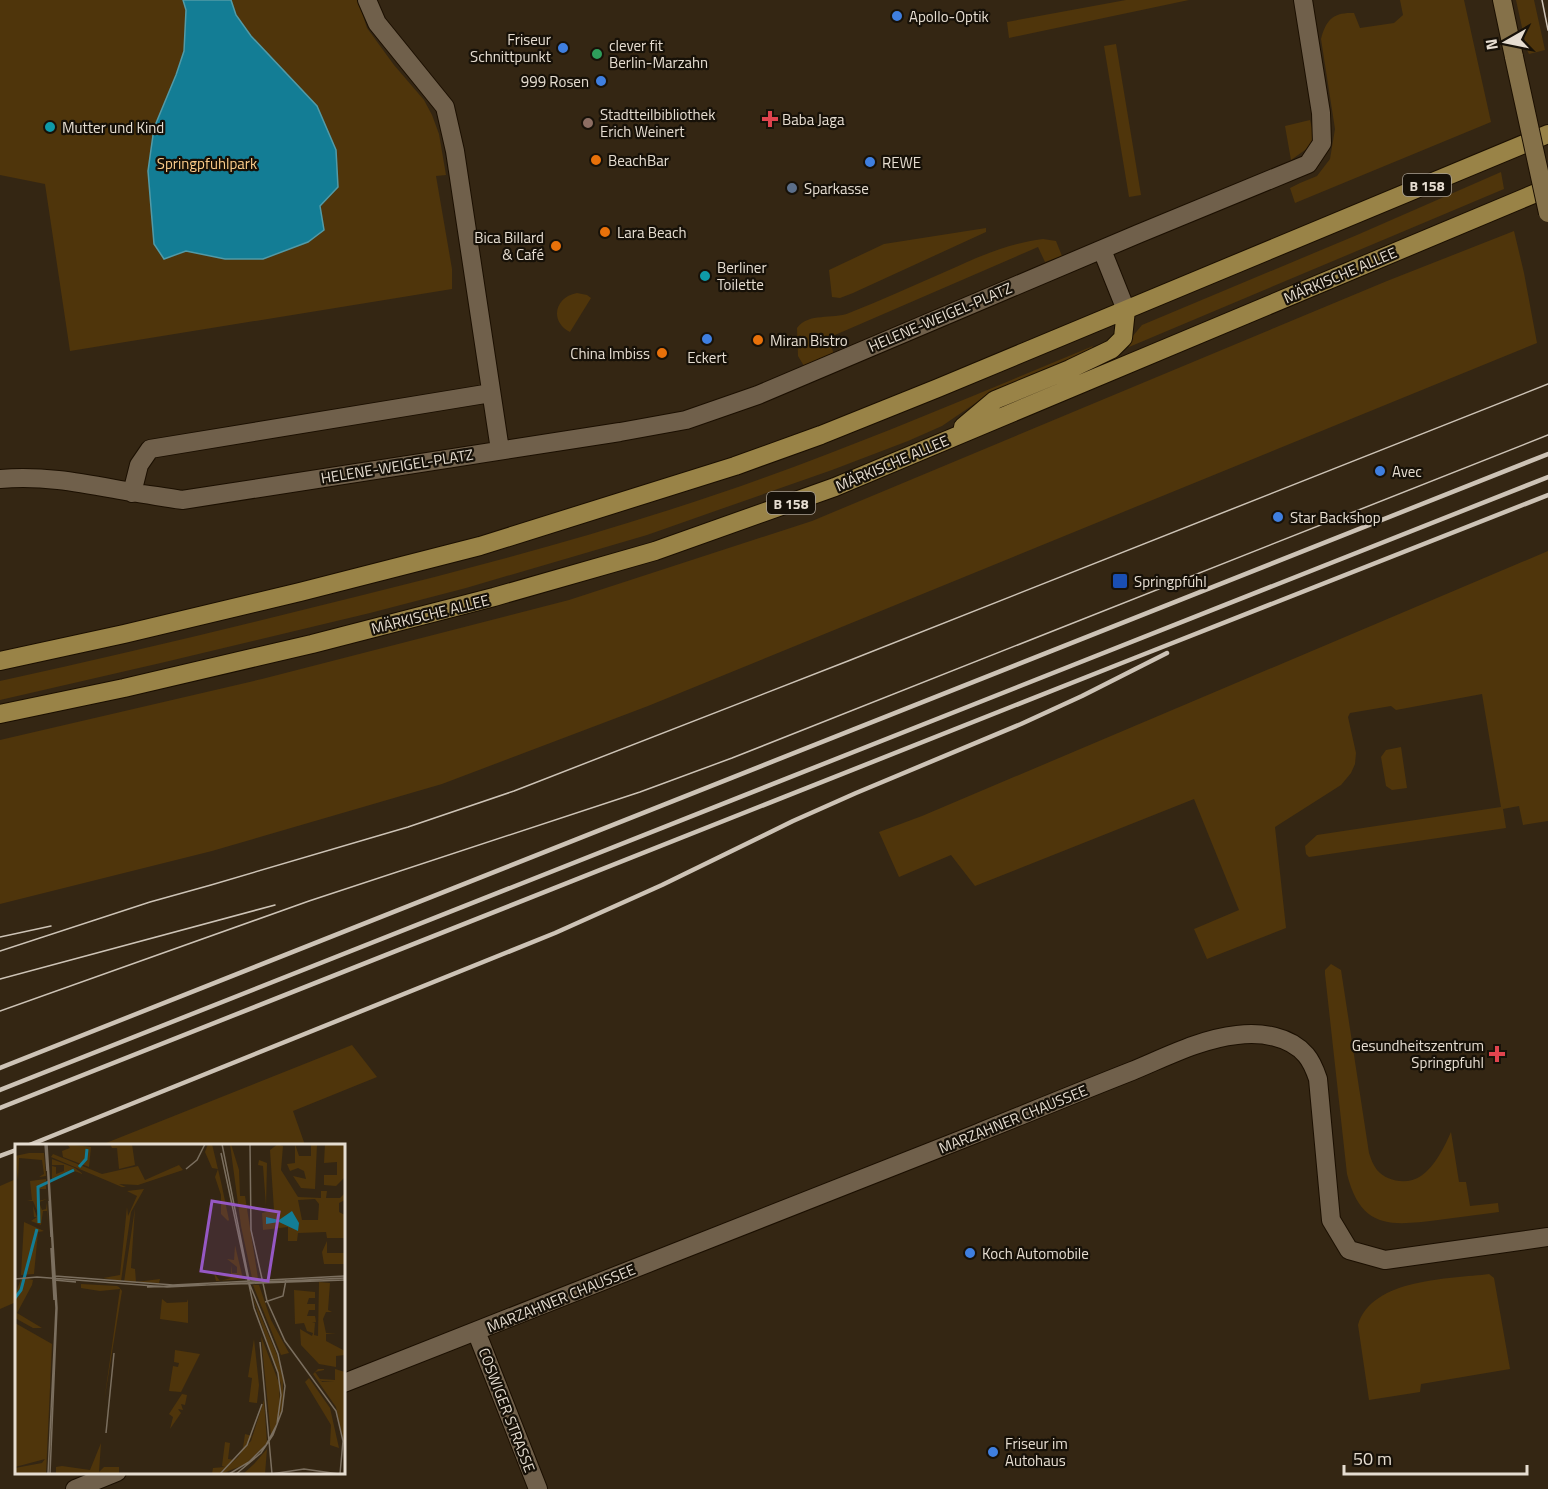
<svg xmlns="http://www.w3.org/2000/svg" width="1548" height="1489" font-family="'Titillium Web',sans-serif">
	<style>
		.green { fill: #4f350b }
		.water { fill: #137d95; stroke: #529aa7; stroke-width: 1.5 }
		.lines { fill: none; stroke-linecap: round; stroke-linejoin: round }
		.street-casing { stroke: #1b0f00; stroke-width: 20 }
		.secondary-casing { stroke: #1b0f00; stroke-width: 20 }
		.primary-casing { stroke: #1b0f00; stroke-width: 20 }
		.street { stroke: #70604b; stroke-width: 18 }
		.secondary { stroke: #857149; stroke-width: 18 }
		.primary { stroke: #998347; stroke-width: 18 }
		.tram { stroke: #cdc3b6; stroke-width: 1.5 }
		.rail { stroke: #cdc3b6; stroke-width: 4.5 }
		.secondary-bridge-casing { stroke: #1b0f00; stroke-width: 20; stroke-linecap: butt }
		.secondary-bridge { stroke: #857149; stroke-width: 18 }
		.shop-dot { fill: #3f7fe0; stroke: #171108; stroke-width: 2 }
		.leisure-dot { fill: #2e9e5b; stroke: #171108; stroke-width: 2 }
		.health-dot { fill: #e0444e; stroke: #171108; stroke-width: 2 }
		.education-dot { fill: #8d6e63; stroke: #171108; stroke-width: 2 }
		.culture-dot { fill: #0f9aa8; stroke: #171108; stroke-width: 2 }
		.food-dot { fill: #e8710a; stroke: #171108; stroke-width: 2 }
		.service-dot { fill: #5c6f8a; stroke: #171108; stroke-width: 2 }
		.transit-dot { fill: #1a4fb4; stroke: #171108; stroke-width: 2 }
		.labels { text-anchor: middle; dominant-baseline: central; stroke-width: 4.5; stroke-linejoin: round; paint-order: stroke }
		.shield { fill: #171108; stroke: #a8a095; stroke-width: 1.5 }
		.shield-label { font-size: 14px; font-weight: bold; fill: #e6ddd1 }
		.poi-label { font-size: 15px; fill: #e6ddd1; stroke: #171108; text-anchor: start }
		.park-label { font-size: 15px; fill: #fbcb89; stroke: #171108 }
		.street-label { font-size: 15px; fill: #e6ddd1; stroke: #171108 }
		.inset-river { fill: none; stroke: #137d95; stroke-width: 3 }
		.inset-road { fill: none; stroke: #7b6f5f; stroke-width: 1.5 }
		.view { fill: #9658c4; fill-opacity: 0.15; stroke: #9658c4; stroke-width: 3 }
		.inset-edge { fill: none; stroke: #e6ddd1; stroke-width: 3 }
	</style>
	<rect width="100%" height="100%" fill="#342613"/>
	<path class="green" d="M0,0H358L367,28L394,65L424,100L432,115L439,134L446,175L436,176L452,269V289L70,351L45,184L0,175Z
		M1126,0H1189L1009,38L1007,22Z
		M1400,0H1464L1491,122L1295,203L1290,188L1300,183L1317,176L1330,159L1335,129L1321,39C1326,20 1333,12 1354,13L1360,28L1394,23L1403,15Z
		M1516,0H1534L1545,50L1529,54L1527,50Z
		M1116,44L1141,195L1129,197L1104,46Z
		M1310,120L1312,128V145L1291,160L1285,126Z
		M1501,172L1504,189L1129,347L1127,343L1142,325L1357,235Z
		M986,228V232L853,293L840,298L832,297L829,270L884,244Z
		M1514,231L1524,273L1537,343L648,706L442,784L212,851L0,904V740L262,679L569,600L812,521L1387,281Z
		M1043,239L1056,241L1062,256L1045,262L1038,247L828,338L834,354L804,366L798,356L797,328C809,312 832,320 849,313C882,300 914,285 947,271C980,256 1007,244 1043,239Z
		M577,293L587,295L591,298L570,332C549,321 555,297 577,293Z
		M1093,346L1090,352L983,398L942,426L908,441L832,470L647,535L466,588L370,613L165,662L0,700V681C120,655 239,626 359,596C463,570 567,543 669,510C814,464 953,404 1093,346Z
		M1548,551V821L1523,825L1519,806L1503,809L1506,828L1309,857L1306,854L1305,846L1317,835L1501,807L1482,694L1396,710L1391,706L1350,713L1348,717L1356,753L1355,764L1351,773L1341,785L1275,827L1286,928L1207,959L1194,929L1239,910L1194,799L975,886L951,855L899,877L879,832L922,816Z
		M1401,747L1407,788L1392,790L1386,786L1381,757L1386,750Z
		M1331,964L1341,970L1369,1153C1371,1159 1373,1165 1377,1170C1387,1182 1408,1185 1421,1176C1435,1166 1444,1148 1451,1132L1459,1182H1466L1470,1206L1498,1203L1499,1212C1479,1215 1458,1217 1438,1220C1390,1226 1361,1229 1347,1174L1325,974V970Z
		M352,1045L377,1077L293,1111L305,1145H101Z
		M16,1179V1302L0,1309V1186Z
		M1489,1274L1494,1278L1510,1369L1421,1384L1420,1392L1369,1400L1358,1325C1372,1278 1450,1279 1489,1274Z"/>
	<path class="water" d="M183,0H231L236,15L251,36L317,106L336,150L338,187L320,206L324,230L308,242L263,259H225L186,251L164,259L154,244L148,171L154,128L176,75L184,51L186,10Z"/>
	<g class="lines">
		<defs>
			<path id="street" d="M367,0L377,23L445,107L455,151L500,450
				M1102,250L1126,310
				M0,479C47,475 86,484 131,492C148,495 165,497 182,500L620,432L686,420L758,395L1138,234L1308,164L1322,143L1321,113L1303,0
				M132,493L139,465L150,449L491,393
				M476,1331L538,1489
				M344,1383C555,1300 767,1216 978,1133C1030,1112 1081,1091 1132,1071C1166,1057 1200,1039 1237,1035C1261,1032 1290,1036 1306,1055C1312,1062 1315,1070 1318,1079L1331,1220L1349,1250L1385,1260L1548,1237
				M75,1489L117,1472"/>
			<path id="secondary" d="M1502,0L1514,57"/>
			<path id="primary" d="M963,427L995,400L1070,369L1112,349L1123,338L1126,310
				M0,661L124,634L300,592L480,546L735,466L821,435L938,388L1548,134
				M0,714L124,688L312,644L494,597L655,551L835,487L1548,188"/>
		</defs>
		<use href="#street" class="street-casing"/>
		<use href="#secondary" class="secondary-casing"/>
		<use href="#primary" class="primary-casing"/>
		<use href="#street" class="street"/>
		<use href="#secondary" class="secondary"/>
		<use href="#primary" class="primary"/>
		<path class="tram" d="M1542,0L1548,30
			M0,937L51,926
			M0,951L150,902L211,885L408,827L514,791L848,661L1548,384
			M0,979L275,905
			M0,1011L309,901L640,792L732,758L1548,435"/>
		<path class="rail" d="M0,1068L1548,454
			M0,1090L1548,477
			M0,1108L1137,657L1548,495
			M27,1146L555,933L662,885L793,821L856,793L1021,724L1082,696L1167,653
			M0,1156L16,1150"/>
		<defs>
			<path id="secondary-bridge" d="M1514,57L1548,213"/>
		</defs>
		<use href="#secondary-bridge" class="secondary-bridge-casing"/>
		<use href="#secondary-bridge" class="secondary-bridge"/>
	</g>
	<g class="shop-dot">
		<circle cx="897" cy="16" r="6"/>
		<circle cx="563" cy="48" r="6"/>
		<circle cx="601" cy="81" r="6"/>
		<circle cx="870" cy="162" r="6"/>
		<circle cx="707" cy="339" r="6"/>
		<circle cx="1380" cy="471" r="6"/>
		<circle cx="1278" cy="517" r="6"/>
		<circle cx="970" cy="1253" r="6"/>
		<circle cx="993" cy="1452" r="6"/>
	</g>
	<circle class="leisure-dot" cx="597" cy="54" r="6"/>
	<g class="health-dot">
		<path d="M767 110h6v6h6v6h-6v6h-6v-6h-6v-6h6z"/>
		<path d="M1494 1045h6v6h6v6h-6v6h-6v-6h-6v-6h6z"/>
	</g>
	<circle class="education-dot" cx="588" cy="123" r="6"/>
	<g class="culture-dot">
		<circle cx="50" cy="127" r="6"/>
		<circle cx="705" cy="276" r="6"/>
	</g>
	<g class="food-dot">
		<circle cx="596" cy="160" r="6"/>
		<circle cx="605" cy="232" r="6"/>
		<circle cx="556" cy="246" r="6"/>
		<circle cx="758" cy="340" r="6"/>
		<circle cx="662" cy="353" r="6"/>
	</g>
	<circle class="service-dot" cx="792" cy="188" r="6"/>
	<rect class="transit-dot" x="1112" y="573" width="16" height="16" rx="3"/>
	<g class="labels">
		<g class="shield">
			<rect x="1403" y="174" width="48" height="22" rx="4.5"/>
			<rect x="767" y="492" width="48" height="22" rx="4.5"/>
		</g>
		<g class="shield-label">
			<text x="1427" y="185">B 158</text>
			<text x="791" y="503">B 158</text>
		</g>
		<g class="poi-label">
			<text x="909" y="16">Apollo-Optik</text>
			<text x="551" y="39" text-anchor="end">Friseur<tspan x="551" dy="17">Schnittpunkt</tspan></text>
			<text x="609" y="45">clever fit<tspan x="609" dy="17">Berlin-Marzahn</tspan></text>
			<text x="589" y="81" text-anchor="end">999 Rosen</text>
			<text x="600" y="114">Stadtteilbibliothek<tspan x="600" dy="17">Erich Weinert</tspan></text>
			<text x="782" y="119">Baba Jaga</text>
			<text x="62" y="127">Mutter und Kind</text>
			<text x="608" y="160">BeachBar</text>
			<text x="882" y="162">REWE</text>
			<text x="804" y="188">Sparkasse</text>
			<text x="617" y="232">Lara Beach</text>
			<text x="544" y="237" text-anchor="end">Bica Billard<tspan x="544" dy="17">&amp; Café</tspan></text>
			<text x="717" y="267">Berliner<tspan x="717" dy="17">Toilette</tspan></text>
			<text x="770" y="340">Miran Bistro</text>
			<text x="650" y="353" text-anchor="end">China Imbiss</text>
			<text x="707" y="357" text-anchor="middle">Eckert</text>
			<text x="1392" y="471">Avec</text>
			<text x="1290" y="517">Star Backshop</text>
			<text x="1134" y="581">Springpfuhl</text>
			<text x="1484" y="1045" text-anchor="end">Gesundheitszentrum<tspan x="1484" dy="17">Springpfuhl</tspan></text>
			<text x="982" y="1253">Koch Automobile</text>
			<text x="1005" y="1443">Friseur im<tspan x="1005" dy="17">Autohaus</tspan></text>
		</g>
		<g class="park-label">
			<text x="207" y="163">Springpfuhlpark</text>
		</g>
		<g class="street-label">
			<text transform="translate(1340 275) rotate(-23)">MÄRKISCHE ALLEE</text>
			<text transform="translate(940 317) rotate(-23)">HELENE-WEIGEL-PLATZ</text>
			<text transform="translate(892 463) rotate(-23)">MÄRKISCHE ALLEE</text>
			<text transform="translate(397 466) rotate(-9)">HELENE-WEIGEL-PLATZ</text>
			<text transform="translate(430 614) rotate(-14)">MÄRKISCHE ALLEE</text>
			<text transform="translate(1013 1119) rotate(-22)">MARZAHNER CHAUSSEE</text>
			<text transform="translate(561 1298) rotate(-22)">MARZAHNER CHAUSSEE</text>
			<text transform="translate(507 1410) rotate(69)">COSWIGER STRASSE</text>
		</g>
	</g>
	<g transform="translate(15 1144)">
		<rect width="330" height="330" fill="#342613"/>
		<path d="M52,0L76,3L74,23L48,13L47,7L55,4ZM95,0H117L120,21L104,25L102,4H97ZM193,0H197L206,38L214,76L213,77L206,70V51L200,33L203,25L197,24L190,8ZM215,0H216L224,26L225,52H230L243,134H237L226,82ZM263,0L268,2L266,26L283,53L306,54V47H312L311,54H325L330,49V56L324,59V68L330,71V94H312L311,88L283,89L282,97H273V83L248,86L247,69L259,66L255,6ZM300,55L304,60L303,76H287L283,56ZM280,0L284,12H296V0H302L300,45L286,44L278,32L291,35L289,27L283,24L275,27L272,20L280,19ZM310,0L330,1V33L321,42L309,41V31H322V18L309,19ZM14,9H29L31,32L24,33L29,30L27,16L4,14L3,36L0,12ZM38,10L87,30L123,22L130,36L164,21L168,26L123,41L104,40L111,43H107L36,13ZM37,15L60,24L68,30L59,27L37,37V22L41,23V30L49,27V21H37ZM244,16L252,19L251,62L248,22L243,21ZM31,35V45H24L22,51L23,57L32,55L24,58L27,66L31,65L32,58L33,80L32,67H28L26,81L16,77L22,73H19L18,62L22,73L23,69L18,57H12L17,56L15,37ZM129,45L116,68L106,137L88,134L105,131L112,63L113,72L122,52L112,47ZM120,64L116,124L120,125L121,138L145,135L144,139L109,138ZM9,78L29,87L23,88L19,130L6,131ZM312,97V109H330V120H309L307,108ZM220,101L228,135L201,137L199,129L205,137L216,134L206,132L216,131V120L217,129H222V123L212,115L219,116ZM19,133L13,135L18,136L17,141L2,169L27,184H18L0,174V151L6,135ZM304,138L315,139L313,166L317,168H311L308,175L311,189H321L311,190V197L330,207V211L321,212V223L304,220L286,201L285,185L297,192L298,189L292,187L289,179L280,180L279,146L300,148V154H294L292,160H300V166H294L292,172H300L301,178L297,179H300L299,191L303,192ZM66,140L102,142L104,143L107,147L89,258L105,145L85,147L66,144ZM238,141H244L256,176L274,209L266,211ZM237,151L262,211L268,235V257L267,268L256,292L246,192L264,239L265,269L266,240ZM147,155L152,159L172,158L173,155V179L145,175ZM0,179L37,200L31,330H0V324L27,319L30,315L0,323ZM239,195L244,241L242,259L234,258L237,234L233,233ZM160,206L185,210L166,248L154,247L158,222L163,223L164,219L159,218ZM303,225H309V226L300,228L307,238L319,237H306L305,235L320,236V225L330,228V305L321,263L298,230ZM294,234L315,264L324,304L315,301L316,281L290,238ZM167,250L172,251L170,261L166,260L168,266L163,265L166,269L155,285L158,273L154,270ZM249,256L252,299L231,320L206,330L236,297ZM230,290L237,292L223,313L204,330H197L198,324L210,323L207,322L210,298L215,299L213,315L219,316L228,304ZM86,299L84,328L89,323H104V330H41V323L47,322L75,326ZM252,305L250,330H228L239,320Z" fill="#4f350b" fill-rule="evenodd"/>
		<path d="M277,67L284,79L283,87L264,78L251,80V73L264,76Z" fill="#137d95"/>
		<path class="inset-river" d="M64,23L71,15L72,5M24,79L23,43L59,26M0,154L6,146L22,85"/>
		<path class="inset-road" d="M30,0L32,27M31,0L41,164L33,330M32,0L42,164L35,330M207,0L235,141L263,210L270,242L267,267L258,291L246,309L221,330M235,0L236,86L252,157L270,197L321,267L328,297L325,330M206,9L239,164L263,229L266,251L262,280L251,301L234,318L214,330M171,25L182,16L190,0M34,57L36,93M36,104L39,156M40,132L158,141L330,132M0,135L22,133L152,143L330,134M39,136L61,138M132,143L330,136M250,158L268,152L271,136M245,198L257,330M91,289L99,209M205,330L232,301L247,260M256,330L289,325L324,330M264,330H297"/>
		<path class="view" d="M197,57L264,68L253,137L186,127Z"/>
		<rect width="330" height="330" class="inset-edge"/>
	</g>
	<g transform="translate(1506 42) rotate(261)" stroke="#171108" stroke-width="4.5" paint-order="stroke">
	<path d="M0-4.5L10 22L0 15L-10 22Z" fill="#e6ddd1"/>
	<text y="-9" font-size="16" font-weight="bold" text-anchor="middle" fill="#e6ddd1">N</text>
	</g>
	<path d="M1344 1465v9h183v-9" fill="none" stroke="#e6ddd1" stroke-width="3"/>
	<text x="1353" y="1465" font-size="18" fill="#e6ddd1" stroke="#171108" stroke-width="4.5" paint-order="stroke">50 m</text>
</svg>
